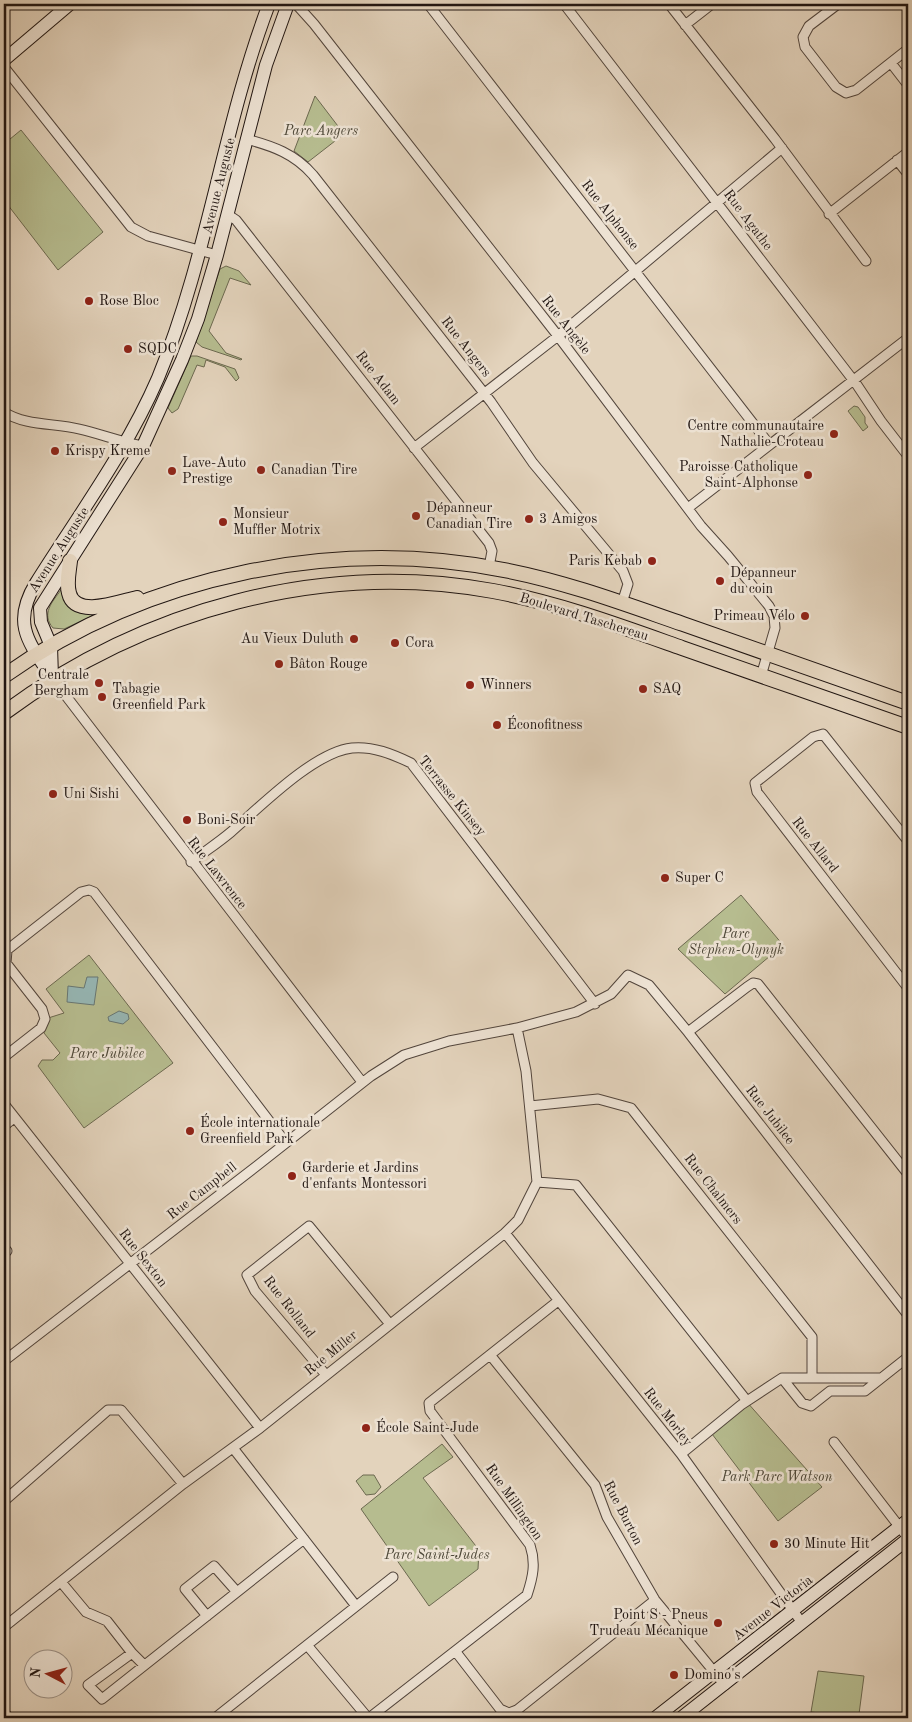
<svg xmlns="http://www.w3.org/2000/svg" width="912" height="1722" font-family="'Old Standard TT',serif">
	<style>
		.green { fill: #b6bc8f; stroke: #6c6950 }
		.water { fill: #96b7b5; stroke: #677774 }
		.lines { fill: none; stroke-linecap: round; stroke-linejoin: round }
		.street-casing { stroke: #52453c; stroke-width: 11 }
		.secondary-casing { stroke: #211612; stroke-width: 14 }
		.primary-casing { stroke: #211612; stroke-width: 16 }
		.street { stroke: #ede2d3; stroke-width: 9 }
		.secondary { stroke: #ede2d3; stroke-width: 12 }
		.primary { stroke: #e3d3bc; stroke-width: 14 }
		.poi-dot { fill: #8f2418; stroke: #ede2d3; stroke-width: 2 }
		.labels { text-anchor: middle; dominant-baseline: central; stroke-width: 5; stroke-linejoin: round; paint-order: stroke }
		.park-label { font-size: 14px; font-style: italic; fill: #4e4838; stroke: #ede2d3 }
		.street-label { font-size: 14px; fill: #211612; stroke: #ede2d3 }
		.poi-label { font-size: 14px; fill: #211612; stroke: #ede2d3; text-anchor: start }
	</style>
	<rect width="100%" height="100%" fill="#e3d3bc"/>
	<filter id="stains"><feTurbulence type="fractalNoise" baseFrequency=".004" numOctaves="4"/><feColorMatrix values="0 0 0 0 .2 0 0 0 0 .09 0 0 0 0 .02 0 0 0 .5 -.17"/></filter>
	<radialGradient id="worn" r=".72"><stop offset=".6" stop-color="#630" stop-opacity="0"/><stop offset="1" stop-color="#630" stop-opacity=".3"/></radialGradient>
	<path class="green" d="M315,96L344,134L308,162L294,151Z
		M21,130L103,232L58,270L4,200V144Z
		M226,266L239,271L251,285L230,278L209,331L226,353L242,359L241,360L202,347L196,342L220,269Z
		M191,356H197L235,369L239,378L236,381L225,367L206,360L204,367L197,365L178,409L172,413L168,408Z
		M854,406L858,407L865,417V423L868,427L863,431L848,411Z
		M61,590H63L98,613L64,629L53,628C41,614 52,602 61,590Z
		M741,895L783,945L725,994L678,949Z
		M89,955L173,1063L84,1128L38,1066L42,1060H53L60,1053L44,1033L45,1019L64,1013L46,989Z
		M746,1401L822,1487L778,1521L709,1430Z
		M442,1444L453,1457L423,1478L479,1550L478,1569L429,1606L361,1509Z
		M363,1475H374L381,1487L375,1494L366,1495L356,1481Z
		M818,1671L864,1676L859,1714L849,1718H826L827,1714L811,1712Z"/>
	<path class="water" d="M87,977H98L94,1005L67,1002L68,986L84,988Z
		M119,1011L128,1014L129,1019L123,1024L109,1021L108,1017Z"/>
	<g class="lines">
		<defs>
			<path id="street" d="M296,4L314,24L558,336L701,526L728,556L769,606L774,616L775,628L761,676
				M428,4L769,444
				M564,4L857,385L881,421L908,456
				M669,4L775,139L866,261
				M838,4L809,26L803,37L805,47L836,87L846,93L856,90L908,49
				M685,25L712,4
				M891,63L908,85
				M4,67L131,227L148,236L217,255
				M246,139C273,146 295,154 313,175L491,402L533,463L623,571L628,584L622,603
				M897,160L908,174
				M227,214L236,220L489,543L492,551L489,567
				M829,214L908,152
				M4,412C25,426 55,423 79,429C101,434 121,442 143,446
				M414,448L558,336L782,148
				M688,508L908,338
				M53,679L362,1082
				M908,841L823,734L813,737L755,783L757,792L908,988
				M191,862C204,852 218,843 231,832C260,807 314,752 352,748C373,746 392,754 411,763L595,1004
				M688,1032L747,987L753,983L758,984L908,1174
				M4,1057L41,1028L45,1019L42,1009L6,963L7,950L81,892L89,890L94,892L286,1143
				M4,1104L260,1428
				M530,1106L598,1099L631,1108L812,1337V1377
				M4,1126L14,1118
				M537,1182L576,1185L747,1401
				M505,1233L681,1454L802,1623
				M4,1248L7,1251
				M491,1356L595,1485L607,1517L655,1600L725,1685
				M4,1361L258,1165L371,1076L404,1055L449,1041L517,1028L576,1012L611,994L628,975L649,985L688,1032L908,1315
				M326,1375L255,1291L247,1275L309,1226L389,1323
				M782,1378L802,1403L811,1406L830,1391H865L908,1357
				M834,1442L908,1538
				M233,1448L356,1606
				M681,1454L741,1405L782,1378H881
				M4,1501L108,1410H121L183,1484
				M61,1582L86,1612L107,1621L132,1653
				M207,1616L185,1589L214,1566L237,1592
				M4,1627L183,1484L260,1428L505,1233L518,1220L537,1182L526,1071L517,1028
				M307,1645L368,1718
				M456,1652L500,1709L509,1713L517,1710L655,1600
				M144,1665L132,1653L88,1685L102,1699L304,1539
				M4,1712L9,1718
				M215,1718L393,1577
				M369,1718L527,1595C533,1577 536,1563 530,1545L430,1411L429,1403L558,1301
				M852,1718H868"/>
			<path id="secondary" d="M4,60L70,4
				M52,677L51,646L41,622L40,608L143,446L182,360L198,319L217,255L266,65L288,4
				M53,679C29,643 11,624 36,583C78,516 127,450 158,378C208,257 223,125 269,4
				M655,1718L908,1520
				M681,1718L908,1539"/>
			<path id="primary" d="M70,561C69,571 66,583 69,593C75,619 119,602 137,598
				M4,676C148,574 337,536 509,571C569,583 625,604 683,624C758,651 833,677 908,703
				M4,713C143,610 322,560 493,591C558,603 620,626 682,648C757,674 833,701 908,727"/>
		</defs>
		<use href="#street" class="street-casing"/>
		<use href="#secondary" class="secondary-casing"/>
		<use href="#primary" class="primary-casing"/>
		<use href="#street" class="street"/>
		<use href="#secondary" class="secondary"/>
		<use href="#primary" class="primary"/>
	</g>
	<g class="poi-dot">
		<circle cx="89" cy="301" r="5"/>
		<circle cx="128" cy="349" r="5"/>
		<circle cx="834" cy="434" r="5"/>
		<circle cx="55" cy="451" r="5"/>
		<circle cx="261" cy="470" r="5"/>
		<circle cx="172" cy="471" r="5"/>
		<circle cx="808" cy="475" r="5"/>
		<circle cx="416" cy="516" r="5"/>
		<circle cx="529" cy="519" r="5"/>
		<circle cx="223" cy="522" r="5"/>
		<circle cx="652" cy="561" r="5"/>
		<circle cx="720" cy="581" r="5"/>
		<circle cx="805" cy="616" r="5"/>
		<circle cx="354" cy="639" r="5"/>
		<circle cx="395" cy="643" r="5"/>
		<circle cx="279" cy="664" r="5"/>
		<circle cx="99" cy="683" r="5"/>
		<circle cx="470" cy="685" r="5"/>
		<circle cx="643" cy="689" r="5"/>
		<circle cx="102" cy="697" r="5"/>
		<circle cx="497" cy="725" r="5"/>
		<circle cx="53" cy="794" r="5"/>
		<circle cx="187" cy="820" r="5"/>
		<circle cx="665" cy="878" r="5"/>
		<circle cx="190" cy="1131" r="5"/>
		<circle cx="292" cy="1176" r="5"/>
		<circle cx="366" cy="1428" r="5"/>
		<circle cx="774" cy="1544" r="5"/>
		<circle cx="718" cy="1623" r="5"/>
		<circle cx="674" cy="1675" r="5"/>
	</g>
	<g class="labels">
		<g class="park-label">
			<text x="321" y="131">Parc Angers</text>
			<text x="736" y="934">Parc<tspan x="736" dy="16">Stephen-Olynyk</tspan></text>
			<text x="107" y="1054">Parc Jubilee</text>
			<text x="777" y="1477">Park Parc Watson</text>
			<text x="437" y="1555">Parc Saint-Judes</text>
		</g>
		<g class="street-label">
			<text transform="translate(219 186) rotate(-76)">Avenue Auguste</text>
			<text transform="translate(610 215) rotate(52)">Rue Alphonse</text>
			<text transform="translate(748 220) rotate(53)">Rue Agathe</text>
			<text transform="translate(566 325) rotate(52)">Rue Angèle</text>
			<text transform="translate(466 347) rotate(52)">Rue Angers</text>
			<text transform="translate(378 378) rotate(52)">Rue Adam</text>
			<text transform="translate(59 550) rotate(-57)">Avenue Auguste</text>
			<text transform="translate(584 617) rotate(17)">Boulevard Taschereau</text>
			<text transform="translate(452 796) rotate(51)">Terrasse Kinsey</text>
			<text transform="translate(815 845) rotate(52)">Rue Allard</text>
			<text transform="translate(217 873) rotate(52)">Rue Lawrence</text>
			<text transform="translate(770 1115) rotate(52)">Rue Jubilee</text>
			<text transform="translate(713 1189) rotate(52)">Rue Chalmers</text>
			<text transform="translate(202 1191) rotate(-38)">Rue Campbell</text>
			<text transform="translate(143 1258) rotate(52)">Rue Sexton</text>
			<text transform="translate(289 1307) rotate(52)">Rue Rolland</text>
			<text transform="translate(331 1353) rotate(-39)">Rue Miller</text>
			<text transform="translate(668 1417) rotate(52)">Rue Morley</text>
			<text transform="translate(514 1502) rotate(55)">Rue Millington</text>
			<text transform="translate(623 1513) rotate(63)">Rue Burton</text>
			<text transform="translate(773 1608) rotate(-38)">Avenue Victoria</text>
		</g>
		<g class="poi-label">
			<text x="99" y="301">Rose Bloc</text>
			<text x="138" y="349">SQDC</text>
			<text x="824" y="426" text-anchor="end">Centre communautaire<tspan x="824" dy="16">Nathalie-Croteau</tspan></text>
			<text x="65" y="451">Krispy Kreme</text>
			<text x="182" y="463">Lave-Auto<tspan x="182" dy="16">Prestige</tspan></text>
			<text x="798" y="467" text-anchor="end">Paroisse Catholique<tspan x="798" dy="16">Saint-Alphonse</tspan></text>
			<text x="271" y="470">Canadian Tire</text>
			<text x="426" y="508">Dépanneur<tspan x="426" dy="16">Canadian Tire</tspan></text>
			<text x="233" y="514">Monsieur<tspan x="233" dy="16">Muffler Motrix</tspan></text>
			<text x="539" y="519">3 Amigos</text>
			<text x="642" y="561" text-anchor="end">Paris Kebab</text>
			<text x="730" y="573">Dépanneur<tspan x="730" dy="16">du coin</tspan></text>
			<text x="795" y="616" text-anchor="end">Primeau Vélo</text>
			<text x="344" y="639" text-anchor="end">Au Vieux Duluth</text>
			<text x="405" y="643">Cora</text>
			<text x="289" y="664">Bâton Rouge</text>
			<text x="89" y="675" text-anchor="end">Centrale<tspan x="89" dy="16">Bergham</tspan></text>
			<text x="480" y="685">Winners</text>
			<text x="112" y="689">Tabagie<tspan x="112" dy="16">Greenfield Park</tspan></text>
			<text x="653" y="689">SAQ</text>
			<text x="507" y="725">Éconofitness</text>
			<text x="63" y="794">Uni Sishi</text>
			<text x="197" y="820">Boni-Soir</text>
			<text x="675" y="878">Super C</text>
			<text x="200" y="1123">École internationale<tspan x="200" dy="16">Greenfield Park</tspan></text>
			<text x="302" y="1168">Garderie et Jardins<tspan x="302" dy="16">d'enfants Montessori</tspan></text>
			<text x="376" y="1428">École Saint-Jude</text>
			<text x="784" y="1544">30 Minute Hit</text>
			<text x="708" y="1615" text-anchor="end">Point S - Pneus<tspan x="708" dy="16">Trudeau Mécanique</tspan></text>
			<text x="684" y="1675">Domino's</text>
		</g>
	</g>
	<rect width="912" height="1722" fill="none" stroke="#e3d3bc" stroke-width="20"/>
	<rect x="5" y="5" width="902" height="1712" fill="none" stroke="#211612" stroke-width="2.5"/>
	<rect x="10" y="10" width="892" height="1702" fill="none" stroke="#211612"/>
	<g transform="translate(48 1674) rotate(276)"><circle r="24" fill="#ede2d3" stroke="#9b9086"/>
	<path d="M0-4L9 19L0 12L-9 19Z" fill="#8f2418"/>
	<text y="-8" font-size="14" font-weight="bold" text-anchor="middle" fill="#211612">N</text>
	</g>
	<rect width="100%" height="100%" filter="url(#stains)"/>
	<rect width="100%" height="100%" fill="url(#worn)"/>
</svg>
